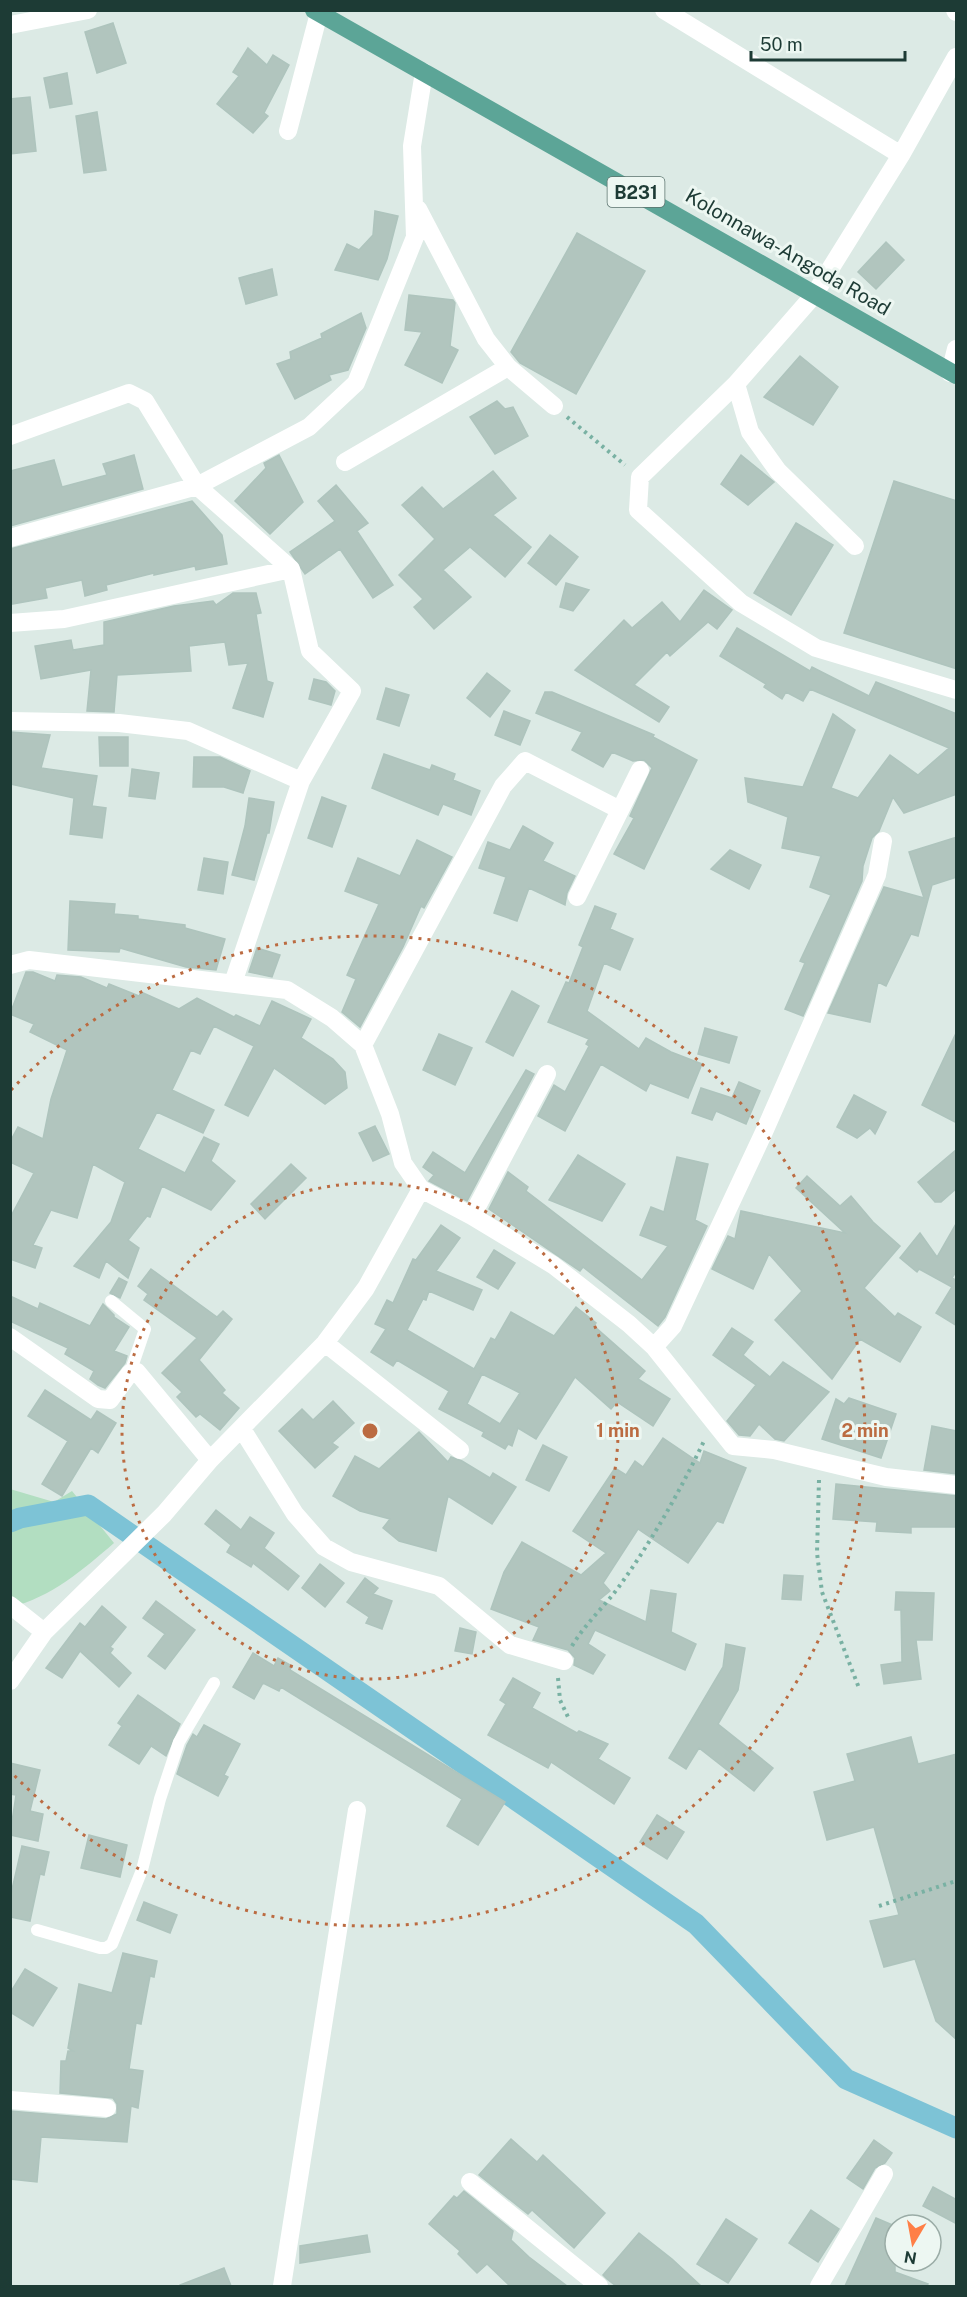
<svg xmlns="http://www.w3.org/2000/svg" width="967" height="2297" font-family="'Public Sans',sans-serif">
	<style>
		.green { fill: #b2dec1 }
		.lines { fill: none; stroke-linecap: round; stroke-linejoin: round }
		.canal { stroke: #7dc3d6; stroke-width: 21 }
		.building { fill: #b1c5be; stroke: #aec4bd; stroke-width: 1.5; fill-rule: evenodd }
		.path { stroke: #79b1a3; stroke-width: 4; stroke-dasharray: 3 4.5; stroke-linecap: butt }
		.service { stroke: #fff; stroke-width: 12 }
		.minor { stroke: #fff; stroke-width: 18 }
		.primary { stroke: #5ca597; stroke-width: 18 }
		.ring { fill: none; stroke: #bb6b41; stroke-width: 3; stroke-dasharray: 3 6 }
		.labels { text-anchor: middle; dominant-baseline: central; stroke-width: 6; stroke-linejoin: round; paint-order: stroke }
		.shield { fill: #edf7f2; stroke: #5b736e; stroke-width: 1.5 }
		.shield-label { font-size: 18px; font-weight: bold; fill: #1d3b35 }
		.street-label { font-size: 20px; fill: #1d3b35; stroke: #edf7f2 }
		.centre { fill: #bb6b41; stroke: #edf7f2; stroke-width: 3 }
		.ring-label { font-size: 18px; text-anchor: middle; font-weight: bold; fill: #bb6b41; stroke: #edf7f2; stroke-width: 6; stroke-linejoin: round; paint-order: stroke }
	</style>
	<rect width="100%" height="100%" fill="#dceae5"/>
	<path class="green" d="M10,1489L54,1502L72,1491L114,1543C84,1569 50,1598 11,1607Z"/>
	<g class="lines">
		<path class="canal" d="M10,1522L20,1518L88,1505L696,1924L846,2079L956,2128"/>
	</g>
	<path class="building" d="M113,23L126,63L97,73L85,32Z
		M248,48L267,65L273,55L289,65L264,113L268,116L253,133L217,104L239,76L233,72Z
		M67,73L72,104L50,108L44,78Z
		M30,97L36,151L10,154V99Z
		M97,112L106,170L84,173L76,116Z
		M375,211L398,216L387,259L378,280L335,270L347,244L359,250L373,235Z
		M577,233L645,271L576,394L520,363L511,352Z
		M886,242L904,260L876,289L858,272Z
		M272,269L277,295L246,304L239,278Z
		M409,295L453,300L455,303L450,346L458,350L442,383L405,365L422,332L405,330Z
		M361,313L366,328L348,370L329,375L331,380L295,399L277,364L291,359L290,352L322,338L321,334Z
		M800,356L838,387L813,425L764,397Z
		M497,401L505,409L513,407L528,436L495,454L470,417Z
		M134,455L143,489L10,526V471L54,460L62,487L107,475L103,464Z
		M279,455L303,502L270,534L235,501L266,468L264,463Z
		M741,455L774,482L748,505L721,484Z
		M493,471L516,498L493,515L531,547L505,577L470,547L443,570L471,597L434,629L414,607L423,599L399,575L435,539L402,505L422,487L443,509Z
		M894,481L957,501V669L844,633Z
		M336,485L368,523L357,531L393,585L373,598L340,549L305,574L290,552L335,521L318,501Z
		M192,501L222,535L227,564L196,570L195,566L154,575V573L106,585L107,590L85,596L82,580L45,588L47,598L12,604L10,549Z
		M796,523L833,545L791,615L754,593Z
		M550,535L578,557L556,585L528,563Z
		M566,583L589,590L573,611L560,607Z
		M704,590L732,610L717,629L708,622L670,656L667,652L634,685L669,707L659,722L575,670L624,620L632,628L662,602L680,622Z
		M233,593H256L261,613L256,614L267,681L273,683L263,717L233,708L248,663L229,665L225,642L189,646L191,671L117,675L114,712L87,711L91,670L41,679L35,646L71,640L73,650L104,645V622L174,606L213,601L216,605Z
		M737,628L810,671L812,667L869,696L876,682L957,714V794L904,813L893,797L879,831L872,838L863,866L862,881L803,1016L785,1009L805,963L800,961L831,895L810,887L821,856L782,848L788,817L748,802L745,778L803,787L833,714L855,730L831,788L858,798L890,755L918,775L949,748L810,689L803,701L786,692L782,699L764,687L766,684L720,656Z
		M487,673L510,691L490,717L467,698Z
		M314,679L326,682L335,691L331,705L309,699Z
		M386,688L409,695L399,726L377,719Z
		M545,692H552L654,735L653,737L697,760L644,869L614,854L634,818L630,816L652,768L644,760L633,761L612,752L603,767L572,750L582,732L536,713Z
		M504,711L530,721L520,745L495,735Z
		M10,732L50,735L41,768L97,776L92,806L106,808L102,838L70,834L74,798L10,784Z
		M99,737H128V766H100Z
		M384,754L430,770L432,765L455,774L453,780L480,791L471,815L443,804L438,815L372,788Z
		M194,757H220L250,771L243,793L224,787H193Z
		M132,769L159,773L155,799L129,796Z
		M322,797L346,806L332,847L308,838Z
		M249,798L274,802L269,833H267L254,880L232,875L245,826Z
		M523,826L553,843L543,861L575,876L567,893L565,905L529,888L517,921L494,913L506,877L479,868L488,842L510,850Z
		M957,837V877L932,885L918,936L911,934L886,986L878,982L870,1022L828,1013L884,887L924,898L909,852Z
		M417,840L452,857L424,908L421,906L403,947L360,1027L342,1012L356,979L347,975L379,904L345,891L358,858L400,876Z
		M730,850L761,865L749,889L711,869Z
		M204,858L228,862L223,894L198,890Z
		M70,901L115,904L114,914L138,916V919L185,925V928L225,939L216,970L186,967L120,948L119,952L68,950Z
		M595,906L616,914L610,929L633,939L620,970L604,963L587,1011L639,1049L646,1038L671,1052L702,1064L688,1098L650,1083L646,1091L601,1064L565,1131L538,1116L554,1085L565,1092L589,1046L586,1044L589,1039L548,1022L566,982L569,983L583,947L579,945Z
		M257,948L280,955L272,977L249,972Z
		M26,972H33L55,981L57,975L81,977L107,988L109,984L139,996L141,992L179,1009L197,998L234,1017L236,1015L260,1026L272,1001L311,1019L301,1038L333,1059L345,1072L347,1088L325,1104L274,1068L248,1116L225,1105L254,1046L214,1026L200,1054L191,1050L172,1090L214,1110L203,1133L157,1112L138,1149L185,1173L204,1137L219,1144L211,1161L235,1181L211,1210L162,1186L150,1217L147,1216L128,1240L139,1248L128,1278L106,1261L99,1278L74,1266L111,1222L125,1182L93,1164L77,1218L51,1210L33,1245L42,1248L35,1268L10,1259V1218L34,1173L10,1162V1142L18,1127L43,1139L51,1099L67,1050L30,1032L34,1024L10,1014Z
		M512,991L539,1006L513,1056L486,1042Z
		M705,1028L737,1037L729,1063L698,1054Z
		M957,1031V1123L922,1105Z
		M439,1034L472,1048L455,1085L423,1070Z
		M526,1070L534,1074L467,1201L429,1181L434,1175L423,1167L433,1152L465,1173Z
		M739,1082L760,1091L746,1124L716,1111L712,1120L692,1113L701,1088L732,1098Z
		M854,1095L886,1112L875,1134L870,1128L857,1138L837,1127Z
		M375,1126L389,1154L373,1161L359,1133Z
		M957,1149V1188L941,1202H935L918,1182Z
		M578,1155L625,1184L602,1221L549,1200Z
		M677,1157L708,1164L695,1220L707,1226L665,1317L658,1326L583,1267L580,1271L489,1209L508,1172L528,1187L526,1191L642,1280L668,1246L640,1235L651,1207L664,1212Z
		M291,1164L306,1178L265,1219L251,1204Z
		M807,1176L840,1206L851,1196L873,1222L900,1246L864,1288L895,1317L898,1313L921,1327L900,1362L860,1339L832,1379L775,1320L802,1291L769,1254L753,1289L712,1269L728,1236L735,1239L741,1211L845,1233L796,1188Z
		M957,1222V1270L952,1278L957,1281V1326L936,1313L952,1287L919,1269L917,1272L900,1258L920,1233L937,1257Z
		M441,1225L460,1238L436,1271L482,1290L473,1310L429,1291L426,1300L423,1299L407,1330L474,1369L491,1338L495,1340L511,1312L554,1336L576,1307L596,1323L594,1326L645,1371L638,1379L670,1399L653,1426L617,1402L611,1409L575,1377L536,1439L518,1428L512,1446L508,1444L505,1449L482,1436L484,1432L439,1409L449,1391L397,1360L393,1366L371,1352L386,1329L375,1324L387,1300L393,1303L413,1259L416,1260ZM480,1373L520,1393L500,1424L467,1404L482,1374Z
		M494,1250L515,1263L498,1289L477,1277Z
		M151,1269L217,1317L223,1311L232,1319L199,1360L225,1390L222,1393L239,1408L220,1430L200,1414L196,1417L177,1397L182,1392L162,1373L197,1338L144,1300L148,1294L138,1286Z
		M119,1278L127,1282L120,1298L110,1293Z
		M10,1296L38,1309L40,1303L90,1326L103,1304L114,1315V1317L129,1327L114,1351L127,1356L125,1363L105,1388L98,1385L90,1379L94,1371L65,1354L68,1348L10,1321Z
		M732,1328L753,1342L743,1355L770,1377L783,1362L829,1392L784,1441L775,1439L759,1424L750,1436L739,1435L727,1421L756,1385L713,1355Z
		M45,1390L91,1420L97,1411L116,1423L98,1453L91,1448L62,1496L42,1484L68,1441L28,1416Z
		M849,1398L896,1414L881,1458L822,1439L836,1399L844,1404Z
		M333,1401L354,1423L332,1443L338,1447L315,1468L279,1431L302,1409L313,1420Z
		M932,1426L957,1431V1474L924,1470Z
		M419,1432L448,1462L451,1457L462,1461L490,1478L493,1473L516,1487L492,1524L448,1496L436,1551L399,1541L383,1528L390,1519L360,1511L333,1496L355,1456L379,1469Z
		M663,1438L700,1463L704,1451L746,1468L723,1523L717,1521L688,1563L638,1529L603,1583L610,1591L599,1600L646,1622L651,1590L676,1594L671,1632L696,1644L685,1670L595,1630L588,1644L605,1655L593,1674L574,1665L575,1658L568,1650L533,1640L539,1627L491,1609L504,1572L522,1542L581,1575L606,1553L573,1531L615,1468L626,1475L635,1461L643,1467Z
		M543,1445L567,1457L549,1491L526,1480Z
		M836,1484L957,1496V1527H911V1533L876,1531L877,1522L833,1519Z
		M216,1510L241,1530L250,1517L274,1533L264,1548L299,1576L288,1590L253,1563L251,1567L227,1552L231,1545L205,1524Z
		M320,1564L344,1583L325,1607L302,1588Z
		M784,1575L803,1576L801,1600L782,1599Z
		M365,1578L378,1588L373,1594L392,1601L382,1629L366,1623L369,1617L347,1602Z
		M896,1592L934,1593L932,1640H916L921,1679L884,1684L881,1665L902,1662L901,1610H895Z
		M156,1601L195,1630L165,1669L148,1656L165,1634L143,1618Z
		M102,1606L126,1627L110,1647L113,1649L110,1653L131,1673L119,1687L80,1651L62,1678L46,1668L80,1623L85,1627Z
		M460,1628L476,1632L472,1654L455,1651Z
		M726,1644L745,1648L738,1690L718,1724L773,1768L754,1791L699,1748L686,1769L669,1758L723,1667Z
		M253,1653L274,1666L278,1658L292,1666L290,1670L505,1802L478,1845L447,1826L462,1799L281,1687L279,1691L263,1683L254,1699L233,1687Z
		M513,1678L540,1693L532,1708L577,1733L579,1731L608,1744L598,1759L630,1778L614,1804L551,1762L548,1768L488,1735L506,1704L500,1700Z
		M138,1695L180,1724L166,1756L151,1746L139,1764L109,1745L122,1726L118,1723Z
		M204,1725L240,1744L224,1775L228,1777L218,1796L177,1774L187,1745L193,1734L197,1737Z
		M911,1737L918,1764L957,1754V2040L936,2021L915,1959L884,1967L870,1921L899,1915L874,1827L827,1840L814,1792L855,1781L847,1754Z
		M10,1763L40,1770L30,1811L43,1814L38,1841L10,1835L16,1795L10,1794Z
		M657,1815L684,1832L667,1859L640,1842Z
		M89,1835L127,1845L120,1877L81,1868Z
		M22,1846L49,1852L44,1875L40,1874L30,1921L10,1917V1898Z
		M144,1902L177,1915L170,1933L137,1920Z
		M123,1953L157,1961L154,1977L150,1976L141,2024L136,2023L129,2069L143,2071L138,2108L131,2106L127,2142L41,2137L37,2182L10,2179V2111L106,2119L117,2114V2104L113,2098L60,2093L61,2061H66L68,2051H73L68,2048L79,1984L112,1993Z
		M25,1969L57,1988L33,2026L10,2012V1993Z
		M511,2139L537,2162L543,2155L605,2213L574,2248L532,2210L528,2214L479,2175Z
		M874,2140L892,2153L885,2163L875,2168L863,2189L847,2178Z
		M933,2187L957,2200V2224L923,2206Z
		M464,2191L513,2231L511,2240L529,2257L567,2286H510L487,2264L477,2273L458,2254L460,2251L429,2224L454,2196L457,2198Z
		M811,2210L839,2229L818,2262L789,2243Z
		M876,2218L895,2226V2272L928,2284L927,2286H845Z
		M726,2219L757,2239L728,2283L697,2264Z
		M639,2233L672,2259L701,2286H616L607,2279L603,2275Z
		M367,2235L370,2252L300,2263V2246Z
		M224,2268L231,2286H180V2285Z"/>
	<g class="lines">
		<path class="path" d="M567,417L625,465
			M819,1480L817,1553L822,1592L859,1688
			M572,1646C585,1624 603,1608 618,1588C652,1541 680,1491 705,1439
			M558,1678L560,1700L568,1717
			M879,1906L956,1881"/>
		<path class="service" d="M111,1301L145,1329L130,1373
			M37,1930L100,1948H106L112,1944L142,1870L160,1799L179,1742L214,1683"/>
		<path class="minor" d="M664,10L901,155
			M955,10L956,12
			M10,25L88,10
			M956,57L901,155L814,295L736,384L640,477L638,510L741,603L816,648L956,690
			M288,131L319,13
			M418,209L486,339L508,367L554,406
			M950,373L956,349
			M736,384L750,432L778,471L855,546
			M10,436L129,393L145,401L197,486L291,569L310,651L352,691L301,781L233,983
			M345,462L508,367
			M10,538L197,486L309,427L356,383L415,237L412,146L424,72
			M10,623L64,619L291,569
			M10,721L119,723L188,731L301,781
			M577,897L640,770
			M10,965L29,960L287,990L332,1018L363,1045L390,1114L403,1163L421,1189L472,1216L553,1265L629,1324L654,1347L733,1446L774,1450L886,1477L956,1485
			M363,1045L503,786L525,761L620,810
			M472,1216L547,1074
			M10,1337L98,1399L110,1400L130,1373L137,1372L210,1460
			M325,1343L460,1450
			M654,1347L673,1326L764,1132L877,875L883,841
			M242,1429L295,1514L324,1547L351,1562L439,1586L510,1645L564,1661
			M10,1605L44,1632
			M10,1681L44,1632L164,1514L210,1460L325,1343L366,1288L421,1189
			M10,2100L107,2108
			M470,2182L599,2286
			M282,2286L357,1810
			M819,2286L884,2174"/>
		<path class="primary" d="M314,10L956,375"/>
	</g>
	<g class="ring">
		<circle cx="370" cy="1431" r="248"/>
		<path d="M11 1090A495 495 0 1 1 11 1772"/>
	</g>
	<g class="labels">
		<rect class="shield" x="607.5" y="177" width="57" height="30" rx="4.5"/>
		<g class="shield-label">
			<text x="636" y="192">B231</text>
		</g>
		<g class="street-label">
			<text transform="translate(788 252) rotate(30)">Kolonnawa-Angoda Road</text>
		</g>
	</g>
	<circle cx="370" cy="1431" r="9" class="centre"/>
	<g class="ring-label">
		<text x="618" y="1437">1 min</text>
		<text x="865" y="1437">2 min</text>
	</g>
	<rect width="967" height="2297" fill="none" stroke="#1d3b35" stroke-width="24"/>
	<g transform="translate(913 2243) rotate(190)"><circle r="28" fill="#edf7f2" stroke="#9aaca6" stroke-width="1.5"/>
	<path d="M0-4.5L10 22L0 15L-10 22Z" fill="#ff7f46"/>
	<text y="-9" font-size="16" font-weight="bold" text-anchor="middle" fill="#1d3b35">N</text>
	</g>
	<path d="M751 51v9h154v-9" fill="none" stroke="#1d3b35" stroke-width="3"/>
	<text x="760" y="51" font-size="18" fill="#1d3b35" stroke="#edf7f2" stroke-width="4.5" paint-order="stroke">50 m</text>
</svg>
